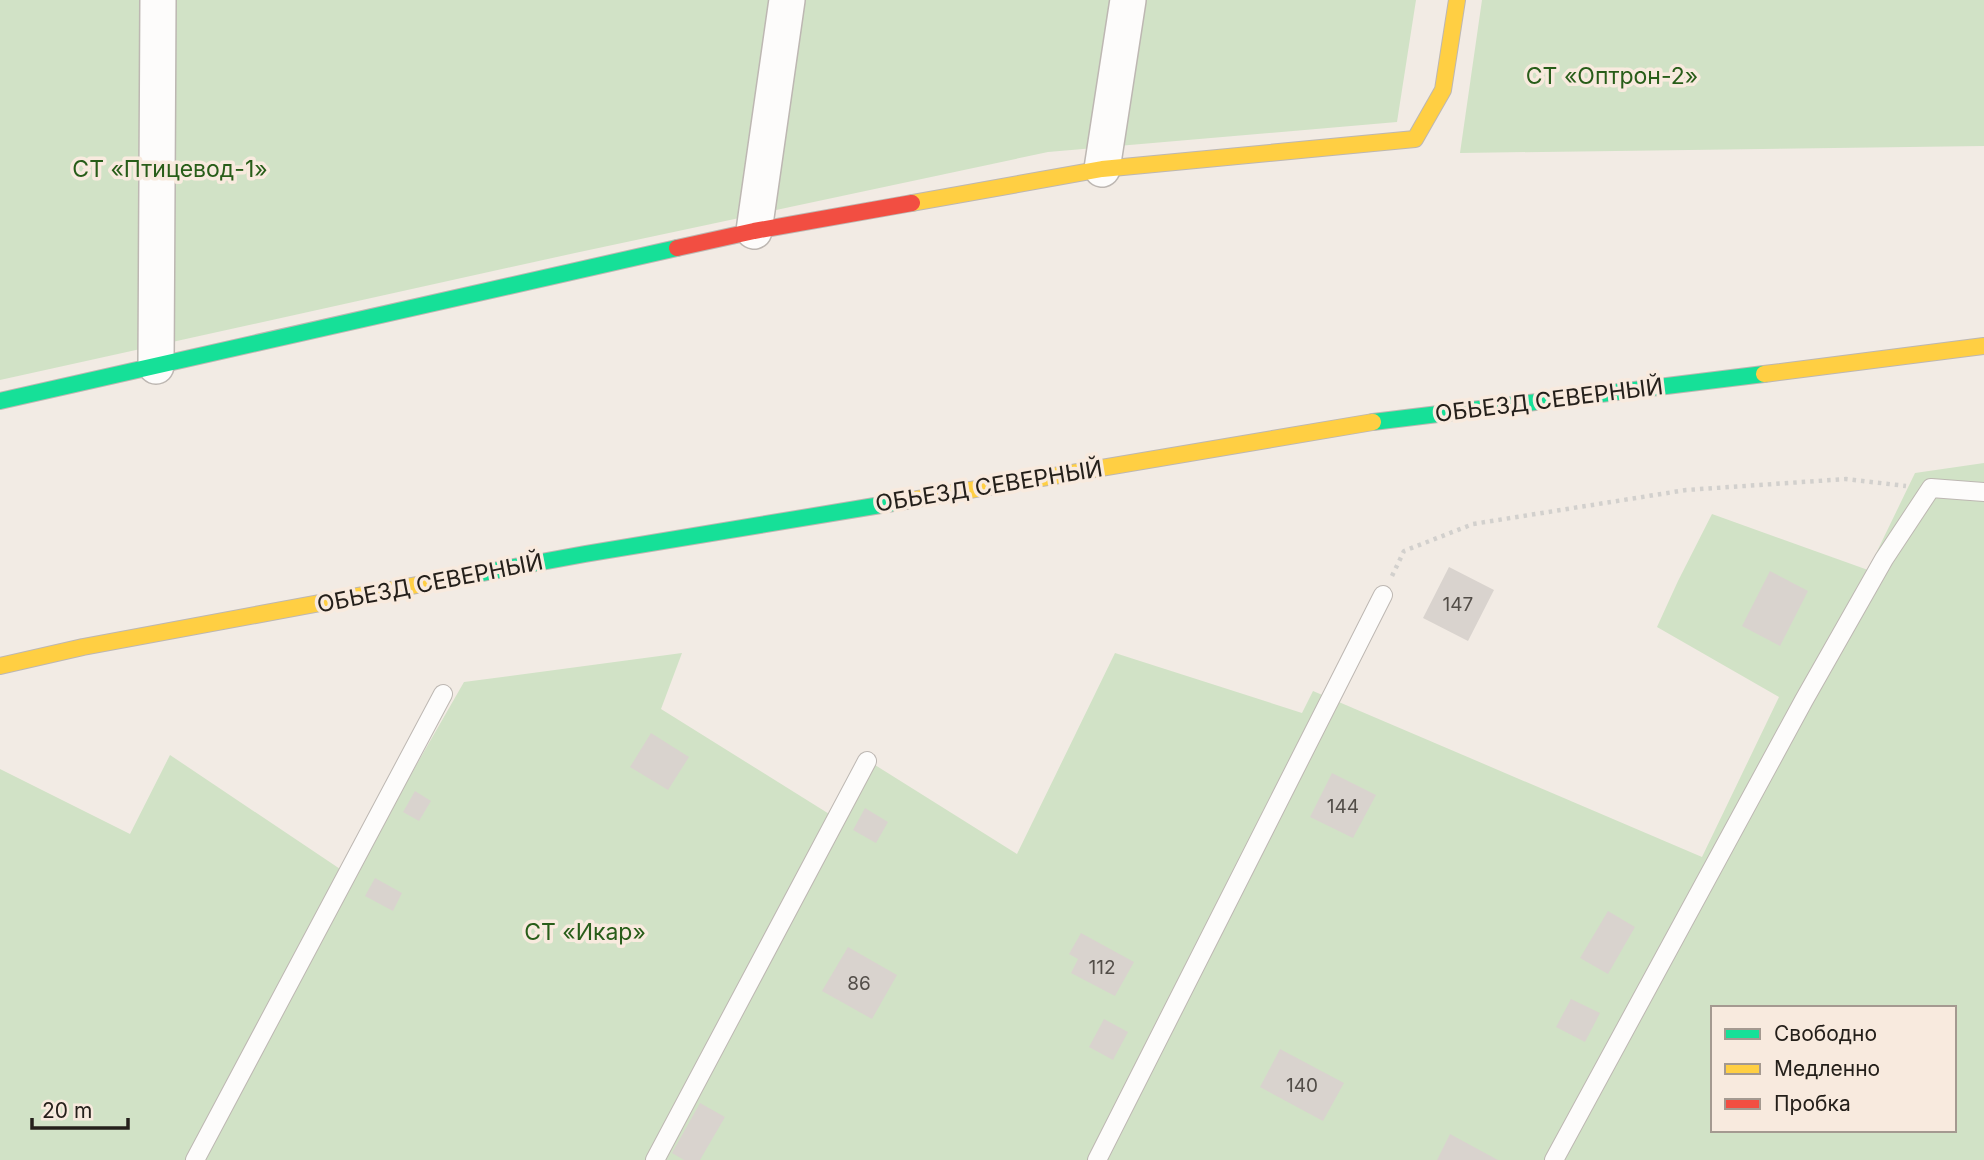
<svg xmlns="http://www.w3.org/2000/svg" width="1984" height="1160" font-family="Inter,sans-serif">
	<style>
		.green { fill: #d1e2c6; fill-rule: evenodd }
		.building { fill: #d9d3ce }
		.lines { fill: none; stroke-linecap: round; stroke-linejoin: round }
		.lane-casing { stroke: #bdb7b2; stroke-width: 20 }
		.street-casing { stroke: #bdb7b2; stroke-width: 38 }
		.fast-casing { stroke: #bdb7b2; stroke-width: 18 }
		.slow-casing { stroke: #bdb7b2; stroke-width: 18 }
		.jam-casing { stroke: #bdb7b2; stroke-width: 18 }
		.path { stroke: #d2d0cd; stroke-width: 4.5; stroke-dasharray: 3.5 5; stroke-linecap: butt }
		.lane { stroke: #fdfcfb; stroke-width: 18 }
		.street { stroke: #fdfcfb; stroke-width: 35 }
		.fast { stroke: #16e098; stroke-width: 16 }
		.slow { stroke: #ffcf43; stroke-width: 16 }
		.jam { stroke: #f24e42; stroke-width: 16 }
		.labels { text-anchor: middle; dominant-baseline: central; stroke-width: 7; stroke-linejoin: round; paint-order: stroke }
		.number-label { font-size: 19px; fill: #524d48 }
		.park-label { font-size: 23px; fill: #285d19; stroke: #f8eade }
		.street-label { font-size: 23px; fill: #25201b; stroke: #f8eade }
	</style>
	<rect width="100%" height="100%" fill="#f2ebe4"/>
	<path class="green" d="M0,0H1416L1397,122L1048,152L575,253L0,380Z
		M1482,0H1984V146L1460,153Z
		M1984,463V1160H0V769L130,834L170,755L352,877L464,682L682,653L661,709L834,817L875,765L1017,854L1115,653L1302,713L1313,691L1702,857L1779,697L1657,627L1678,581L1712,514L1868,570L1915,473ZM1713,1008H1954V1130H1713Z"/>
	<path class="building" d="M1449,567L1494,590L1468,641L1423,618Z
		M1770,571L1808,591L1780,646L1742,626Z
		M651,733L689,757L668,790L630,767Z
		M1332,773L1376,795L1353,838L1310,817Z
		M415,791L431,801L419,821L403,812Z
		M865,808L888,822L876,843L853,830Z
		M375,878L402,893L393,911L365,896Z
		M1608,911L1635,927L1608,974L1580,958Z
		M1081,933L1134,962L1115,996L1071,973L1078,959L1069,954Z
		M848,947L897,975L872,1019L822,991Z
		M1571,999L1600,1013L1585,1042L1556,1027Z
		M1104,1019L1128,1032L1113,1060L1089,1047Z
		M1280,1049L1344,1083L1323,1121L1260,1087Z
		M700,1103L725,1117L700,1160H684L672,1153Z
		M1450,1134L1498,1160H1437Z"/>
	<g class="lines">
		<defs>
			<path id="lane" d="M195,1160L443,694
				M655,1160L867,761
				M1097,1160L1383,595
				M1554,1160L1804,700L1884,559L1931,488L1984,492"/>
			<path id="street" d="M1102,169L1128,0
				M754,231L787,0
				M156,366L158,0"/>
			<path id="fast" d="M0,401L677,248
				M1373,422L1764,374
				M433,582L585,554L911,500"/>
			<path id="slow" d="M912,203L1102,169L1415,139L1443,90L1457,0
				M1764,374L1984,346
				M911,500L1373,422
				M0,666L83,647L433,582"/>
			<path id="jam" d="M677,248L754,231L912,203"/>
		</defs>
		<use href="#lane" class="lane-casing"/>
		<use href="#street" class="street-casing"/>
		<use href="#fast" class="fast-casing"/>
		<use href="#slow" class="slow-casing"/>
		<use href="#jam" class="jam-casing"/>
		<path class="path" d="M1392,576L1404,551L1473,524L1686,490L1846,479L1906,486"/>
		<use href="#lane" class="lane"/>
		<use href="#street" class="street"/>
		<use href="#fast" class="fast"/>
		<use href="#slow" class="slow"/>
		<use href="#jam" class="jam"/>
	</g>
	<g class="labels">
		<g class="number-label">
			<text x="1458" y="604">147</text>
			<text x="1343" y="806">144</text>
			<text x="1102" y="967">112</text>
			<text x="859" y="983">86</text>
			<text x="1302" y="1085">140</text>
		</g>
		<g class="park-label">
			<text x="1612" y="76">СТ «Оптрон-2»</text>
			<text x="170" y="169">СТ «Птицевод-1»</text>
			<text x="585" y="932">СТ «Икар»</text>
		</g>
		<g class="street-label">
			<text transform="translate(1549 400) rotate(-7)">ОБЬЕЗД СЕВЕРНЫЙ</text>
			<text transform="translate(989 486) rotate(-9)">ОБЬЕЗД СЕВЕРНЫЙ</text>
			<text transform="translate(430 583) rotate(-11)">ОБЬЕЗД СЕВЕРНЫЙ</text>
		</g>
	</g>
	<rect x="1711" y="1006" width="245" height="126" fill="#f8eade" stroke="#a49990" stroke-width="2"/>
	<rect x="1725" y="1029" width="35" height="10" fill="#16e098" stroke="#a49990" stroke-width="2"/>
	<text x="1774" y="1041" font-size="21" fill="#25201b">Свободно</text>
	<rect x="1725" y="1064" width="35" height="10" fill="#ffcf43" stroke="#a49990" stroke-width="2"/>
	<text x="1774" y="1076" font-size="21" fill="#25201b">Медленно</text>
	<rect x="1725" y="1099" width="35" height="10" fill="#f24e42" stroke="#a49990" stroke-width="2"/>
	<text x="1774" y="1111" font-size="21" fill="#25201b">Пробка</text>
	<path d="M32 1118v10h96v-10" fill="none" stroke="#25201b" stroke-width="3.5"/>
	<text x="42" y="1118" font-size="21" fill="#25201b" stroke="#f8eade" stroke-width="5" paint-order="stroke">20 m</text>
</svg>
